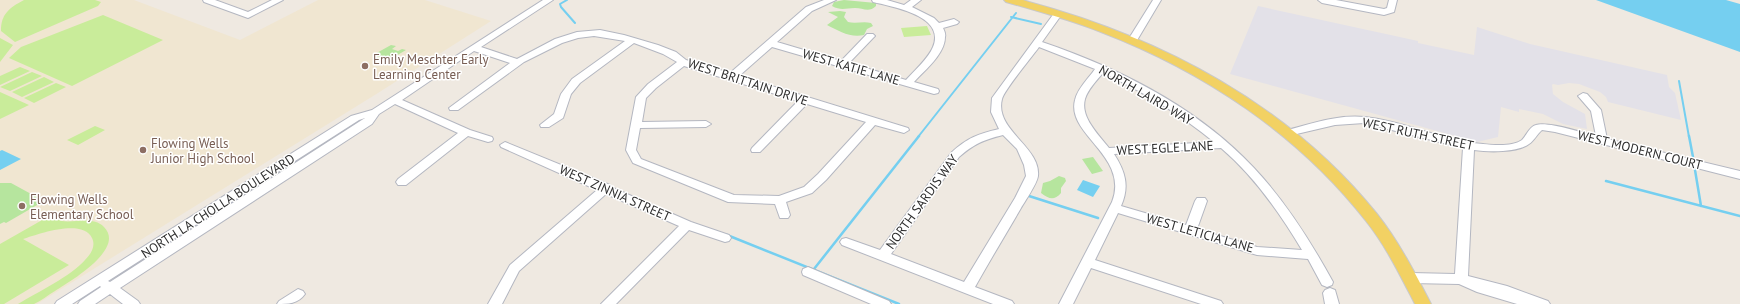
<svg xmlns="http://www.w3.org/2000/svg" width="1740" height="304" font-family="'PT Sans',sans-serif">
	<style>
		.industrial { fill: #e3e1e8 }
		.education { fill: #f0e6d1 }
		.green { fill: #b6e59e }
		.pitch { fill: #c9ec9a }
		.water { fill: #75cff0 }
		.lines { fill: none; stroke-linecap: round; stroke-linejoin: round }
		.stream-far1 { stroke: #75cff0; stroke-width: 2 }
		.stream { stroke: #75cff0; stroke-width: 2.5 }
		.minor-casing { stroke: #b4b7c1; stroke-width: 2 }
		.major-casing { stroke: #c9c9c9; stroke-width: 2 }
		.minor { fill: #fff; fill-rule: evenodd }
		.major { fill: #f2d163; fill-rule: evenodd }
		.education-dot { fill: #8d6e63; stroke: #fff; stroke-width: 1.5 }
		.labels { text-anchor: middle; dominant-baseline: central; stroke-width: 3; stroke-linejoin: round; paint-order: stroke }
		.education-label { font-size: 13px; fill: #785e54; stroke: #fff; text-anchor: start }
		.street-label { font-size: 13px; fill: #2e2e2e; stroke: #fff }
	</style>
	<rect width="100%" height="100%" fill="#efe9e1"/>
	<path class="industrial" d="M1258,6L1418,41V43L1474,55L1477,27L1530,44L1667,75L1669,87L1675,93L1681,120L1608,102L1606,97L1600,92L1579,84L1569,83L1558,85L1553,84L1552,85L1553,94L1563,102L1585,114L1587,129L1563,124L1543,114L1519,109V112L1501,107L1498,137L1477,142L1230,74Z"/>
	<path class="education" d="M0,0H134L240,40L318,0H425L491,21L378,93L37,304H0Z"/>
	<path class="green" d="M844,0L876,3V6C869,13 863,8 855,8C846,8 841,11 832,6L834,2Z
		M840,11L846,12L844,17L848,22C856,24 863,21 871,23L873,26L867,29L864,35C850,38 839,31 827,25L838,17L828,12Z
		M391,45L396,46L392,49L398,51L402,49L406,50L389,60L373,55Z
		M1093,157L1103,171L1092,174L1082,159Z
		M1059,176L1065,178L1066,181L1061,188V193C1054,201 1049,199 1041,193L1043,183L1050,181Z
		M0,183H11L44,201L6,223L4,222L0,224Z"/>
	<path class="pitch" d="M24,0H95L101,2L98,6L15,42L1,31C1,14 9,8 24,0Z
		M103,15L163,40L72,86L9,58L21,47Z
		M927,26L931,35L904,37L901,28Z
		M0,38L13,45L0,62Z
		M20,67L30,71L0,85V76Z
		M32,72L42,76L10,91L0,87Z
		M44,77L54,82L22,97L12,92Z
		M56,83L66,87L34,103L24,98Z
		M0,92L29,105L0,119Z
		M95,126L105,130L78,145L67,140Z
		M51,215C54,217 59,220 62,221C75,223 93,216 104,227C126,249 69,282 55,291C48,295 41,301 34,304C30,304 23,304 18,304C38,292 71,276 85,260C91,254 96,246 92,238C83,218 38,234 23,239L69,265L4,304H0V244Z"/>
	<path class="water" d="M1596,0H1726L1740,4V52Z
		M2,150L21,159L0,170V151Z
		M1083,180L1100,186L1093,197L1077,190Z"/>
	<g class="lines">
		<path class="stream-far1" d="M567,0L560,4L561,7L575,23
			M1011,17L1041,24
			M1679,81L1689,137
			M918,137L1016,13"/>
		<path class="stream" d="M1689,136L1693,157
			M1695,170L1701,206
			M1606,181L1740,216
			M1029,196L1098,218
			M727,235L899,304
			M814,269L919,136"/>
		<defs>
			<path id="minor" d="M203,0H215L248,12L272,0H283L248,18L204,2Z
				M543,0H553L481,47L517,59L555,39L577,32L600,30L624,35L658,45L676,52L686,60L730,73L806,7L824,0H836L812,11L777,42L841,61L867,34H873L875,36L873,38L849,63L906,80C915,70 928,59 933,47C946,16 894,7 873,2L872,0H887L904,5L911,0H921L912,7L934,18L939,23L954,19L959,22L957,24L943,28C944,30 946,34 945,37C945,54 925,70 914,82L938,89L939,91L938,93L934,94L772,47L739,76L908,128L909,130L904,133L875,125L826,180L812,193L786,202L790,215L788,218H780L775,204L728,202L633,163L626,150L636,97L648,84L677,62L663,54L634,43L580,83L571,94L563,118L549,127H541L540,125L554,114L561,94L572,79L625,41L594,36L578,38L562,43L524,62L458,110H450L449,108L510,63L474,51L402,100L470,130L492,137L493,139L492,141L488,142L468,136L406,185H398L396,182L398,179L458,133L395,104L379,114L372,124L120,288L138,301L140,304H123L110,294L95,304H78L80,301L101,287L100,286L72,304H55L57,301L351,116L372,110ZM684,66L798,101L752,148L751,150L752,152H760L807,104L866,122L818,174L804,187L779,196L734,195L641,159L636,150L640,128L706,127L711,124L706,121L642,122L646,98L656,88ZM365,118L110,282L108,281L359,120Z
				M1153,0H1161L1136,42H1130L1128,40Z
				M1318,0H1336L1384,9L1387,8L1389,0H1397L1394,12L1384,15L1322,3Z
				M1058,11L1062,14L1042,42C1119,68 1198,108 1254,168C1286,202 1311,242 1333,282L1332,285L1327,287L1322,285L1308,259L1257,255L1118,213L1095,260L1221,301L1223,304H1201L1091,268L1073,304H1059L1112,202C1130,156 1066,135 1075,100C1077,89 1089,78 1095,69L1039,47C1032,57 1004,90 1002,99C994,130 1041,147 1038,176C1037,184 1025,201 1021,208C1006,234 990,260 975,287L1012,301L1014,304H993L842,245L840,242L842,239L846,238L880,250L951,153C967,138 978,134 999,129L991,112L992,98L1055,12ZM1103,73C1142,91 1180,114 1214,142L1109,148C1098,134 1080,117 1085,99C1088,89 1097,80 1103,73ZM1003,135L1017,149L1024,165L1026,176L1015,198L964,282L891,254L959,157C974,144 983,140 1003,135ZM1221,148C1254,176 1280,213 1302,250L1257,247L1197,229L1207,201L1205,198H1197L1195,201L1186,225L1121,206C1130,186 1125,171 1114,154Z
				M1583,93L1587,94L1601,110L1607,139L1740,171V179L1555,132L1542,130C1537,134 1534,141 1529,144C1517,153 1488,152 1474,150L1468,276L1507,286L1548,301L1550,304H1517L1477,292L1459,284L1411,283L1406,281L1405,278L1406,275L1411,273L1455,274L1463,148L1364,123L1335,125L1288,136L1283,133L1284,131C1310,124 1338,114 1365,117C1405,121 1442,141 1483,144C1494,145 1512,147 1522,140C1527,135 1529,127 1536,125C1547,121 1583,133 1596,136L1591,111L1578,96Z
				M505,142L610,185L611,187L691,222L729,235L731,238L729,241L725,242L689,230L616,304H601L679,226L606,194L519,271L502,304H488L510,265L597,190L501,147L500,145Z
				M808,267L889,301L891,304H871L803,275L802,272L803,269Z
				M1330,288L1335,290L1339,304H1325L1323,293L1325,290Z
				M298,289L303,291L305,294C298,304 288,304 277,304L279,301Z"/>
			<path id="major" d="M1004,0H1023L1029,2C1162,38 1289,105 1377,214C1399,242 1415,273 1431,304H1415C1400,275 1386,246 1366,221C1298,134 1203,71 1101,32C1070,20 1038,11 1006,2Z"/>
		</defs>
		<use href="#minor" class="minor-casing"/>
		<use href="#major" class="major-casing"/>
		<use href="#minor" class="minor"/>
		<use href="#major" class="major"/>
	</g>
	<g class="education-dot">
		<circle cx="365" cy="66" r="4"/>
		<circle cx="143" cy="150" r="4"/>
		<circle cx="22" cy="206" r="4"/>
	</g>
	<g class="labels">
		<g class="education-label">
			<text x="373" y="59">Emily Meschter Early<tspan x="373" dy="15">Learning Center</tspan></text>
			<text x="151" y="143">Flowing Wells<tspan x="151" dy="15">Junior High School</tspan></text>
			<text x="30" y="199">Flowing Wells<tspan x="30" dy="15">Elementary School</tspan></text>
		</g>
		<g class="street-label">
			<text transform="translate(851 67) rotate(16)">WEST KATIE LANE</text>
			<text transform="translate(748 82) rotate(18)">WEST BRITTAIN DRIVE</text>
			<text transform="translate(1146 95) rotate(30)">NORTH LAIRD WAY</text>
			<text transform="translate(1418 134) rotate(12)">WEST RUTH STREET</text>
			<text transform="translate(1165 148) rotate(-3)">WEST EGLE LANE</text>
			<text transform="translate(1640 150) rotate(14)">WEST MODERN COURT</text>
			<text transform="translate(615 193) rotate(24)">WEST ZINNIA STREET</text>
			<text transform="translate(922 202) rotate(-54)">NORTH SARDIS WAY</text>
			<text transform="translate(218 206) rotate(-33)">NORTH LA CHOLLA BOULEVARD</text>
			<text transform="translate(1200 233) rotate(16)">WEST LETICIA LANE</text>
		</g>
	</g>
</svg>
